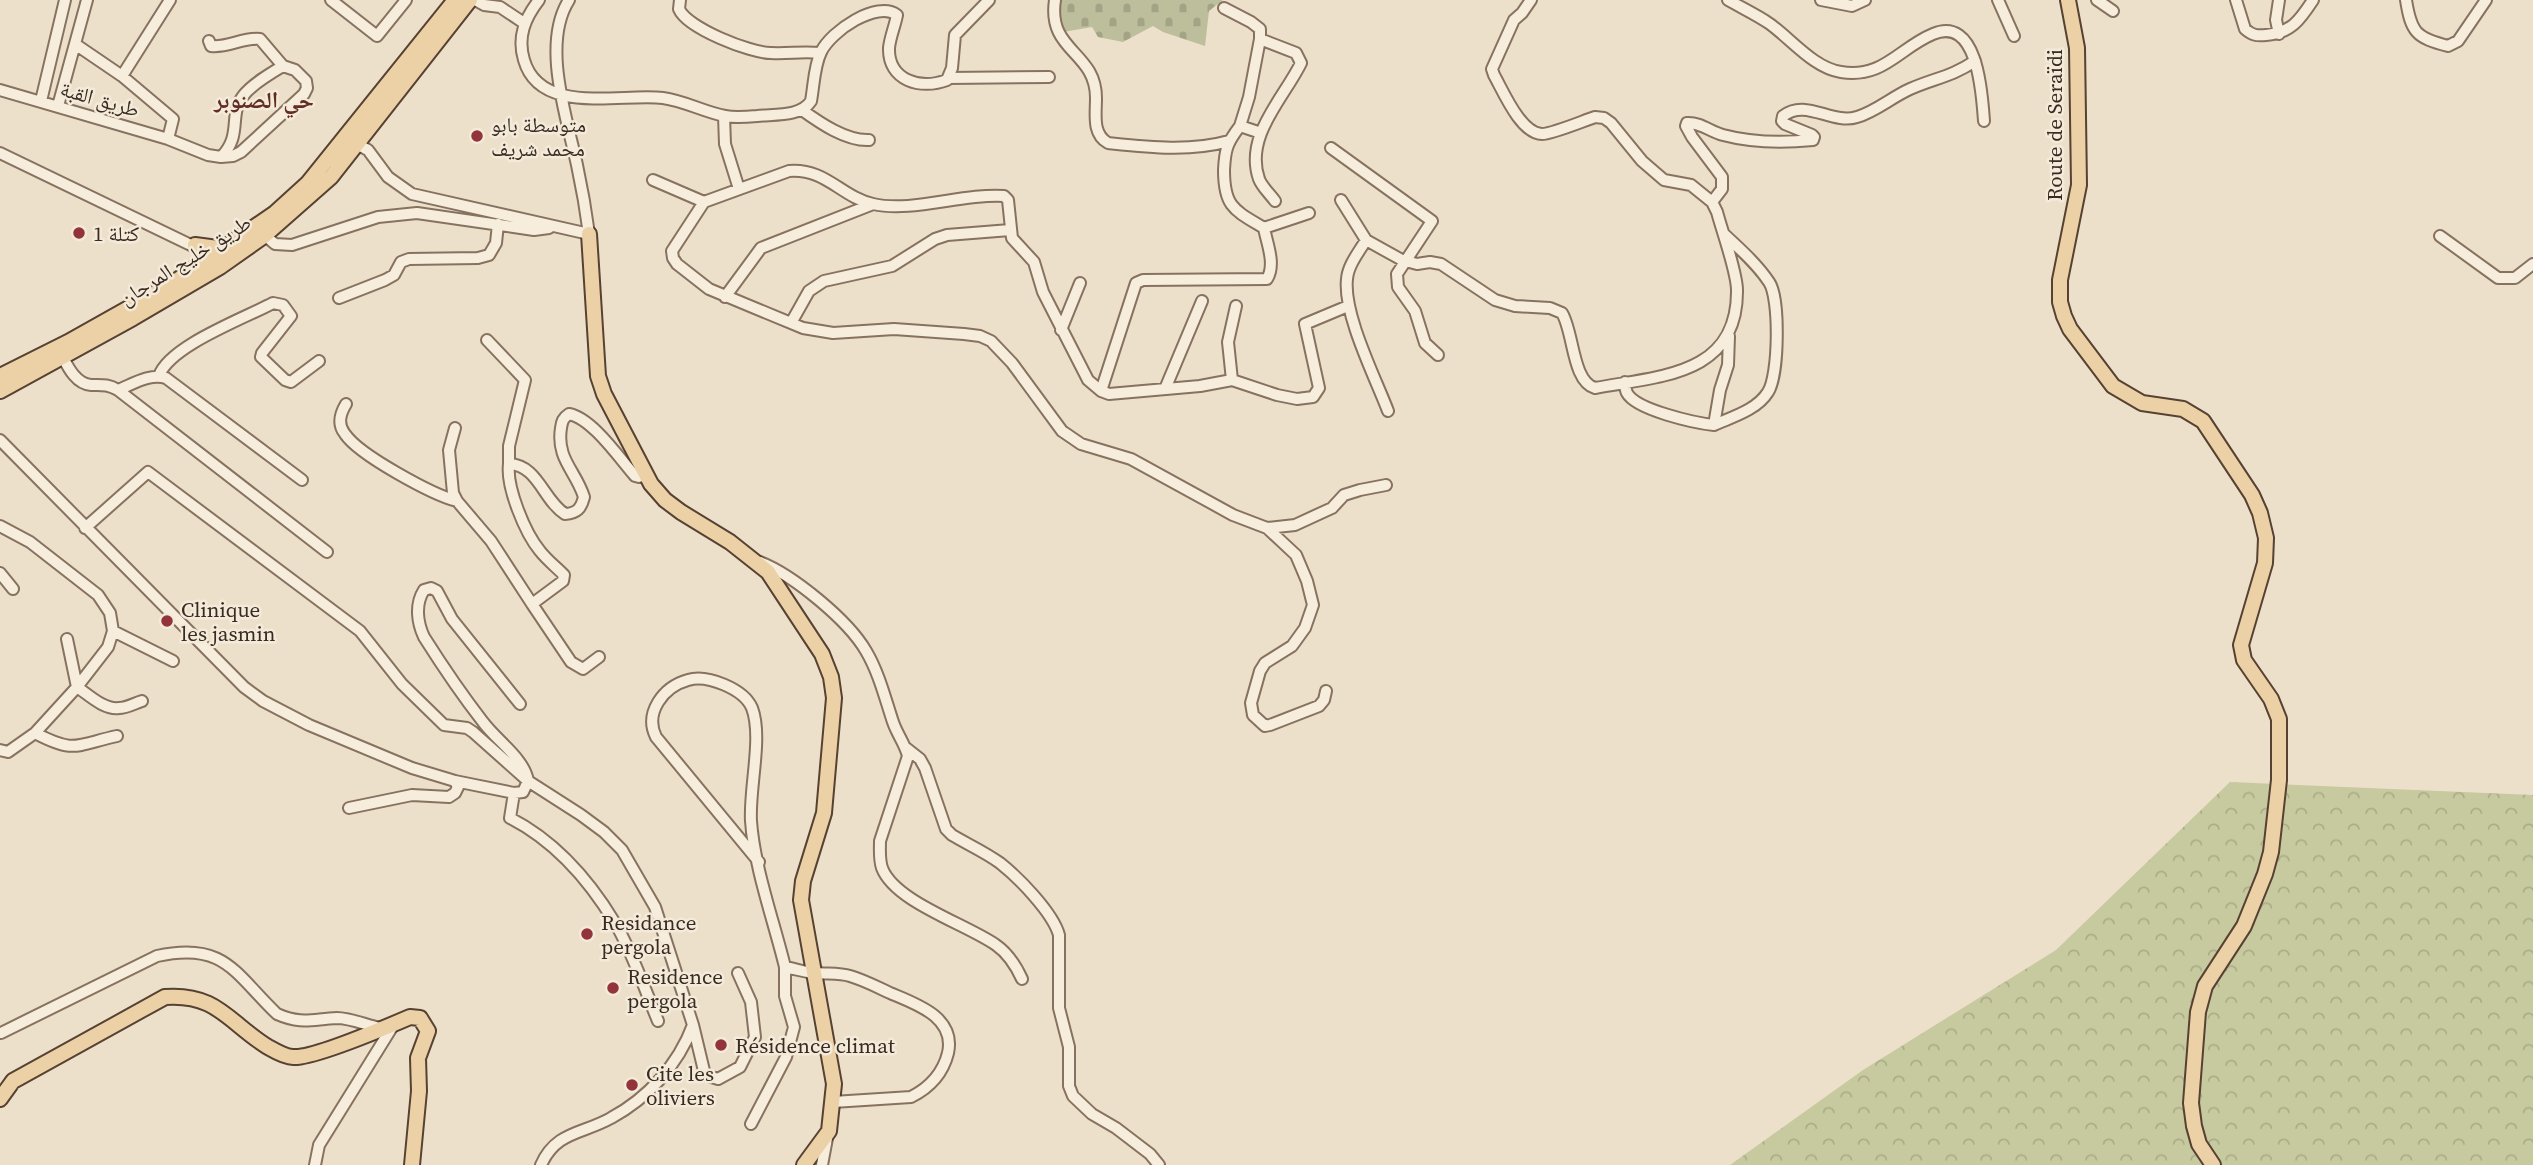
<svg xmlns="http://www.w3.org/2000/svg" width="2533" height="1165" font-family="'Source Serif 4','Noto Naskh Arabic',serif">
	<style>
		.forest { fill: url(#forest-crowns) }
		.cemetery { fill: url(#cemetery-stones) }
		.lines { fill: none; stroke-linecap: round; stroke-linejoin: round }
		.minor-casing { stroke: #87725f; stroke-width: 14 }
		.major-casing { stroke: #564133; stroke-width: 18 }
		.minor { stroke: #f7eddd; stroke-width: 10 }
		.major { stroke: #ebd1a5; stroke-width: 14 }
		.poi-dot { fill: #92343a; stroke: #f4ead9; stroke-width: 2.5 }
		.labels { text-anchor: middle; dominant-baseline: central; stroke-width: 5; stroke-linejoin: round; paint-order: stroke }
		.street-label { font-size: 21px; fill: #392b22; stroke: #f4ead9 }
		.poi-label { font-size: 21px; fill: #392b22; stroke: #f4ead9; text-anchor: start }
		.neighbourhood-label { font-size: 23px; font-weight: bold; fill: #622e24; stroke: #f4ead9 }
	</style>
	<defs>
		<pattern id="forest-crowns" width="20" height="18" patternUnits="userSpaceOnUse" patternTransform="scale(1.75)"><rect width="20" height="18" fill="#c7c99e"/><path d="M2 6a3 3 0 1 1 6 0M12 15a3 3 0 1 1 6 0" fill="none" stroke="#acad88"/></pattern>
		<pattern id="cemetery-stones" width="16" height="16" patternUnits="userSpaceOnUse" patternTransform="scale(1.75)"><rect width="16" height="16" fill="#bdbf9c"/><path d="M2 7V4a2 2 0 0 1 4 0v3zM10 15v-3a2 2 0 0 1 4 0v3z" fill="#a3a486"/></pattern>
	</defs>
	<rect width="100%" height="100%" fill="#ece0ca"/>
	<path class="forest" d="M2230,782L2533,795V1165H1730L1863,1070L2056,950Z"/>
	<path class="cemetery" d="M1059,0H1223L1209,11L1205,46L1163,32L1153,26L1123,42L1098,37L1092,27L1063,32L1059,22Z"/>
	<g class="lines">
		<defs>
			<path id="minor" d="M331,0L377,36L406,0
				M475,0L484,5L500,7L524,23
				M539,0C525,18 517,37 524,60C540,116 621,93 663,98C685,101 704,112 725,116C735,118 746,117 757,116C774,114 801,117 811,101C814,85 814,66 821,52C831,31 877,0 897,15C895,26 890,37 889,48C888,81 921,90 947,80L952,68L955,35L989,0
				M680,0L679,9C687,28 750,53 771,53C788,54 803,51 820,53
				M1055,0C1047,52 1096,51 1096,98C1096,115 1092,134 1108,143C1147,147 1190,152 1229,141
				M1728,0C1742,8 1757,15 1770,24C1792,40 1814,68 1841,72C1883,79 1899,48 1933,34C1978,15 1982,94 1984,121
				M1821,0L1852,6L1865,0
				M1998,0L2014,36
				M2097,0L2113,11
				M2236,0L2245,29C2252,35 2256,36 2266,35C2291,33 2300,20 2313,0
				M2406,0C2411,32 2416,38 2448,46L2458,41L2486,0
				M1224,8L1251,22L1260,29V39L1296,53L1301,63C1284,98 1244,136 1259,179C1262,187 1270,194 1275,201
				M2279,34L2276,20L2279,0
				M75,44L122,76L173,119L168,139
				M122,76L170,0
				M948,78L1049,77
				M0,90L168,139L208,155L221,157L233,156L241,152L304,94L307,88L306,81L295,70L283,66L260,39C243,37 228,48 211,46L209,41
				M41,101L65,0
				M58,106L87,0
				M802,110C820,123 846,141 869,140
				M724,116L725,144L739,189
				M1240,126L1249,97L1260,39
				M351,141L368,150L388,177L412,194L589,234C586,211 582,188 577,165C567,118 541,44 569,0
				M1331,148L1432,221L1397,274L1398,287L1415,311L1425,343L1438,355
				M0,153L199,249
				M221,157C243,135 228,115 243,96C252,84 271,73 283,66
				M653,180L704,202L672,251L673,258L677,264L709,289L803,328L833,333L894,329L964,334L980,336L991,341L1012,363L1062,431L1081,444L1131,459L1233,515L1267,528L1296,555L1307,581L1313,605L1305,628L1292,646L1265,663L1260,671L1251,703L1253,715L1265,726L1270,725L1319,706L1324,700L1326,691
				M1341,200L1366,240L1402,260L1417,264L1430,262L1441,264L1495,300L1515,306L1550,308L1562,313C1574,333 1572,381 1595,388C1659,376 1738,376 1737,290C1737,272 1722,231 1717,212L1712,202L1691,185L1664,180L1642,161L1611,123L1604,118L1595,117C1583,121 1552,134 1542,134C1521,134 1503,91 1494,75L1492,69L1514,20L1522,13L1531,0
				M704,202L789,171C826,168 841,197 873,204C912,213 963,193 1004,196L1008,200L1012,238L1034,262L1043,292L1088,380L1101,391L1109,394L1200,386L1232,380L1277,395L1297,399L1313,397L1319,388L1305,324L1348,306
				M1712,202L1722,189V177L1692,137L1686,126L1687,123C1700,122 1711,132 1723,135C1753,143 1783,143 1813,140L1814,137L1812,135L1785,124L1782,121L1783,116C1806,98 1832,125 1857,117C1875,112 1892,97 1910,89C1935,78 1951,77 1975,61
				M1264,228L1309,213
				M261,232L275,244L292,245L378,217L417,213L534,230L549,228
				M1725,235C1740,249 1757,264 1769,282C1780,298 1779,375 1768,392C1757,410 1732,417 1714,425L1720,390L1728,365L1729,336
				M2440,236L2498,278H2515L2533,264
				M1366,240C1359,252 1348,265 1347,279C1343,314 1375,377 1388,411
				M725,297L761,248L873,204
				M339,298L385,280L394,275L401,262L409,259L478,258L489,255L496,243L498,224
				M791,323L809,291L824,281L892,266L935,239L947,235L1010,230
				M1061,330L1080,283
				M487,340L525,380L509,446V464
				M60,352C67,365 75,384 91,385C102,385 108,384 118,390L327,552
				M159,376C169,346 245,318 273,303L283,305L291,316L262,353L261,357L285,380L291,382L319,361
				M1232,380L1228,342L1236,306
				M1625,382C1625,385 1626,391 1627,393C1636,410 1695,423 1714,425
				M1165,389L1202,301
				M118,390C133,384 150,373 166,378L302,480
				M1101,391L1136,283L1143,280L1267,279C1276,264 1267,244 1264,228C1234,210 1224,207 1224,170C1225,149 1227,143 1240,126L1261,133
				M346,404C340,414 337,424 345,434C359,455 433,495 457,501
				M455,428L449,450L453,493L457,501L491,541L532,604
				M0,440L244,687L263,701L309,725L412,768L455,781L458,787L455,793L449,797L412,795L349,808
				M0,526L30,542L98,595L110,613L113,631L108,647L77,687L35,733L8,752L0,750
				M85,528L148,472L360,631L402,684L444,725L467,728L473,732L528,781L581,815L604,832L622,850L655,907L693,1025L705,1075L718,1079L740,1067L755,1037L751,1002L738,973
				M1267,528L1295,525L1332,508L1344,495L1360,490L1386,485
				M760,562C793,575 848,620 866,651C879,673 885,698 893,722C897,734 905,744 908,756L880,841C880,850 879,859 882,868C895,902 966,924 996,945C1009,954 1016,966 1022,979
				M0,573L13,589
				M113,631L173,661
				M67,639L77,687C89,695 104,710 119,708C127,708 135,703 142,701
				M599,657L583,669L571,662L532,604L563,581L564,575C556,567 547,560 540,551C525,533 506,487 509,464C538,465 543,500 565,514C577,513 581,509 584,497C576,471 556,459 561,428C562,421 563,418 569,414C592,418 620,459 635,476L639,477L646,474
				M35,733C75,754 76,745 117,736
				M906,748L920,759L925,768L946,829L952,835C967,844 985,852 1000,863C1019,878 1053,913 1059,935V1008L1069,1047V1086L1073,1096L1092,1114L1116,1128L1150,1154L1159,1165
				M455,781L514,793L523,792L528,781C524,758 497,741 483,722C462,695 443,667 424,637C417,622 415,604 424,590L431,588L437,591L452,619L520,704
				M514,793L510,818C555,841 589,880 615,923C632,951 645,990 658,1021
				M759,862L656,737C644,713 663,687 688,680C707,674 744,689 752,708C763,737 749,788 751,821C754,866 774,922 785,967C796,969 807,973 817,973C828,974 840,973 850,976C864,980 877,987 890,993C916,1004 956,1017 948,1053C943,1073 929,1088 911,1097L833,1102
				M1,1033L157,956C225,941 235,974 277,1014C302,1025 312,1019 337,1018C350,1018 366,1025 380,1028
				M751,1124L786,1057L794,1027L785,996V967
				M315,1165L319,1145L394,1024
				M541,1165C556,1131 583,1134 611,1118C648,1098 678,1065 693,1025
				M822,1165L828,1133"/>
			<path id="major" d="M2068,0L2077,48L2079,185L2060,280V302L2064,316L2070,329L2113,386L2142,403L2183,409L2203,421L2252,495L2260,513L2266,538L2265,563L2241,645L2244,660L2271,699L2279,719V780L2271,852L2265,874L2244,926L2205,986L2198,1012L2191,1103L2194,1126L2199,1144L2213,1165
				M589,234L598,376L604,394L651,484L665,500L681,512L730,542L768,572L822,654L831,677L834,698L824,813L803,881L801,900L834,1084L829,1131L804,1165
				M195,245L225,249
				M0,376L68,342L173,283L275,213L308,183L455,0
				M0,391L133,318L220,267L264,236L331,177L470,0
				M0,1099L13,1081L165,997C217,993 229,1023 268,1047C275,1051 285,1057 293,1057C312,1059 389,1026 410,1017L420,1018L428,1031L418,1058L419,1091L412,1165"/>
		</defs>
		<use href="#minor" class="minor-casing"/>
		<use href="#major" class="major-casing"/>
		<use href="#minor" class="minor"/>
		<use href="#major" class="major"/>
	</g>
	<g class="poi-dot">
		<circle cx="477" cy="136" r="7"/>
		<circle cx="79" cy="233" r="7"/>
		<circle cx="167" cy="621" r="7"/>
		<circle cx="587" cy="934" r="7"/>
		<circle cx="613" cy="988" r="7"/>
		<circle cx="721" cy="1045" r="7"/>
		<circle cx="632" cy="1085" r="7"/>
	</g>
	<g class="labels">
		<g class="street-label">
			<text transform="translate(100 99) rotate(16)">طريق القبة</text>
			<text transform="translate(2054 125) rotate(-90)">Route de Seraïdi</text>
			<text transform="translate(185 260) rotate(-32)">طريق خليج المرجان</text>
		</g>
		<g class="poi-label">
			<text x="491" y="124">متوسطة بابو<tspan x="491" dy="24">محمد شريف</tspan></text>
			<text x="93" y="233">كتلة 1</text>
			<text x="181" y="609">Clinique<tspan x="181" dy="24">les jasmin</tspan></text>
			<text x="601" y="922">Residance<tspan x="601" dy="24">pergola</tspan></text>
			<text x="627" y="976">Residence<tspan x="627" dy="24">pergola</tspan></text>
			<text x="735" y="1045">Résidence climat</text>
			<text x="646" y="1073">Cite les<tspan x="646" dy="24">oliviers</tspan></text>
		</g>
		<g class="neighbourhood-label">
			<text x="264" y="100">حي الصنوبر</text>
		</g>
	</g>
</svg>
